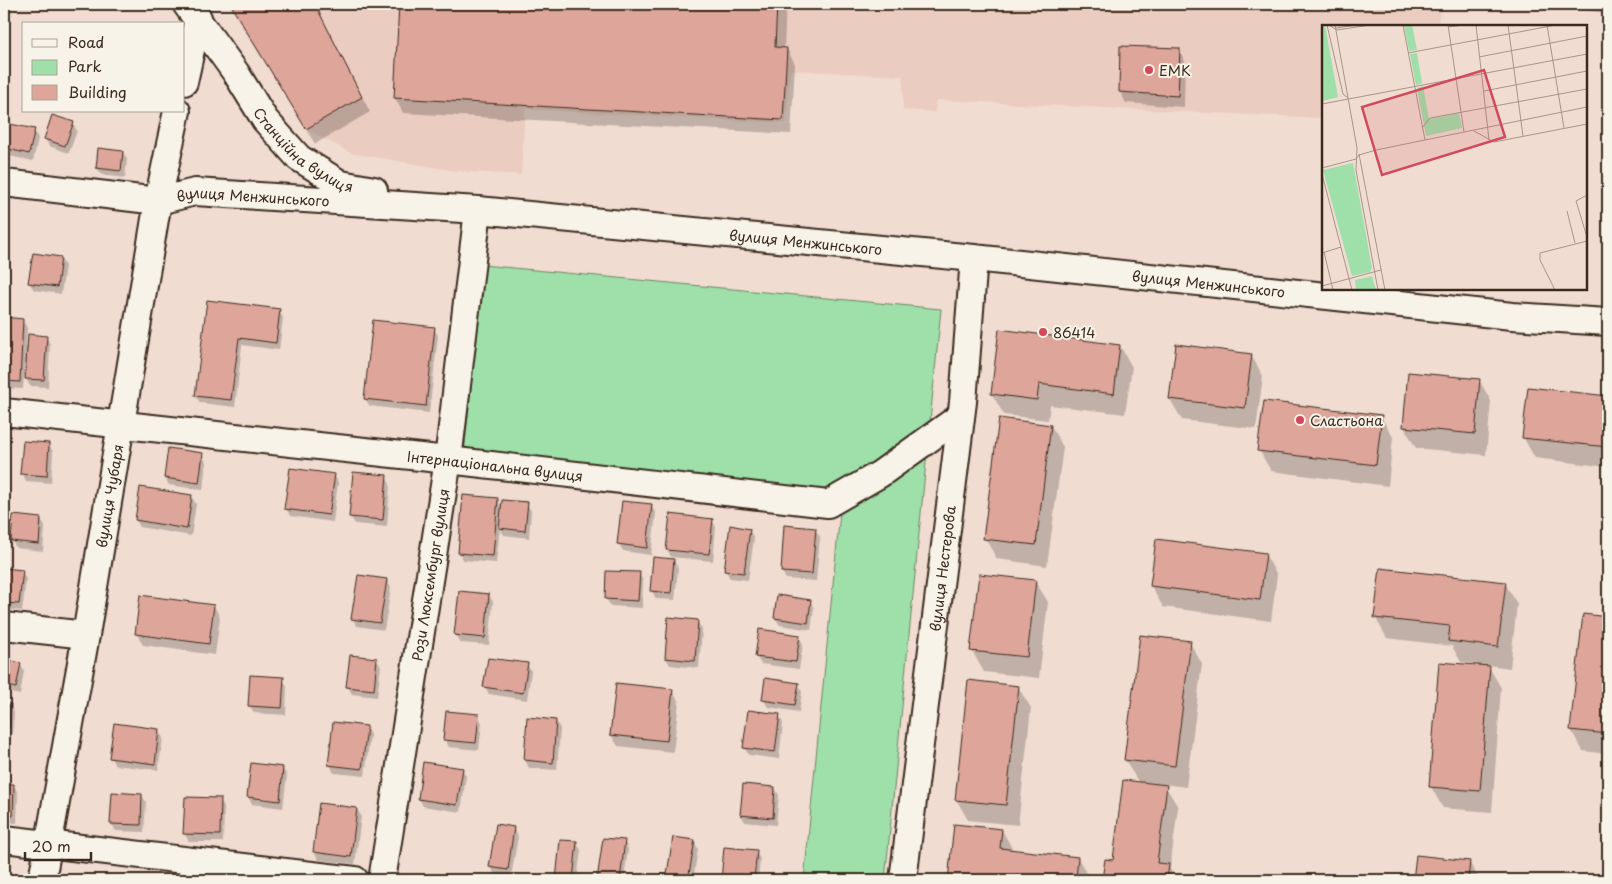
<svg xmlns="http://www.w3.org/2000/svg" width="1612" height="884" font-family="'Playpen Sans',sans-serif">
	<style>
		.built { fill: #ebccc0 }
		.green { fill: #9fe0aa; stroke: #6d8564 }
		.shadow { fill: #0003 }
		.building { fill: #dea59a; stroke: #3b2a1e }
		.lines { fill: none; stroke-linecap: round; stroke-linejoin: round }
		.minor-casing { stroke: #3b2a1e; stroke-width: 30 }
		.minor { stroke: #f7f3e8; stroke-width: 26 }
		.poi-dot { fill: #d1495b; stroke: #f7f3e8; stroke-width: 2 }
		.labels { text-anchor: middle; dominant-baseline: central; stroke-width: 4; stroke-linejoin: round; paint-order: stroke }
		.poi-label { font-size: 14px; fill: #3b2a1e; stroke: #f7f3e8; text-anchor: start }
		.street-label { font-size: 14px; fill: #3b2a1e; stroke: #f7f3e8 }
		.inset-road { fill: none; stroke: #a89589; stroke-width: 1 }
		.view { fill: #d1495b; fill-opacity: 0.15; stroke: #d1495b; stroke-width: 2.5 }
		.inset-edge { fill: none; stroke: #3b2a1e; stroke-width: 2.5 }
	</style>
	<rect width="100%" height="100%" fill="#f0dcd1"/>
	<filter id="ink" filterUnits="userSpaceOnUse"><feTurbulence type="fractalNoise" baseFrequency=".02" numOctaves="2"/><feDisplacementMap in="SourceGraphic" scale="10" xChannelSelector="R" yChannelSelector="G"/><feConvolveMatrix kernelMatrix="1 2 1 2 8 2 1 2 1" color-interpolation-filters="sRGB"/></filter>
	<g filter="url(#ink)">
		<path class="built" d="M228,4H1440L1438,26H1323V118L936,100L935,112L903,110V76L790,70L786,123L525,109L521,175L456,171L351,153L306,129Z"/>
		<path class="green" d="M482,265L941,309L885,880H804L842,492L464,456Z"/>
		<path class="shadow" d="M234,4H315L370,112L315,144L234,9Z
			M400,4H786L784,49H787L795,64L791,134L403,113L395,98Z
			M1572,4H1608V13L1575,9Z
			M1179,50L1185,61L1184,107L1126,103L1120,92Z
			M73,123L77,131L69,153L49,146L45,139Z
			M6,124L34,131L38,138L33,161L5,155Z
			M123,152L127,159L125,178L102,175L97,168Z
			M61,259L65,266L61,294L34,290L29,282Z
			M208,302L279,311L283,318L279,350L242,345L235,407L200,403L196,396Z
			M4,319L22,320L27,327L26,346L46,337L50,344L48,387L30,386L24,375L23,389L4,388Z
			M434,328L438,336L429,413L370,406L365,399Z
			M1120,346L1132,367L1125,414L1050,405L1048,420L1004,415L992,394Z
			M1251,355L1263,376L1256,429L1182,420L1170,399Z
			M1479,380L1491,401L1486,455L1416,448L1404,427Z
			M1529,388L1608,398V467L1535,458L1523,437Z
			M1381,417L1393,437L1388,486L1271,471L1259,450Z
			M1051,426L1063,447L1047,566L997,559L985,538Z
			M49,444L53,452L51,483L26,481L22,473Z
			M202,454L206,462L203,490L169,485L165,478Z
			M334,475L338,482L333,522L290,516L286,508Z
			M386,476L390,484L387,527L355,524L350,516Z
			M191,496L196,504L191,536L140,527L136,520Z
			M497,499L502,507L527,504L531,511L529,538L504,535L500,528L496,563L463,560L459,552Z
			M651,506L656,513L651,555L623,551L619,544Z
			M41,519L45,527L43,551L16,548L12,541Z
			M712,520L716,527L713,561L671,557L667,549Z
			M815,529L820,537L816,581L786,579L782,572Z
			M749,530L754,538L748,580L730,578L725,570Z
			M1265,554L1277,575L1271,621L1163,607L1151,586Z
			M674,560L678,568L675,600L656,599L652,591Z
			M4,570L22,572L26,579L22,611L4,609Z
			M639,573L643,581L642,608L611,606L606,599Z
			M387,580L391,588L384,630L357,626L352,618Z
			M1035,581L1048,602L1039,678L984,672L972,651Z
			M1505,583L1517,604L1510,668L1488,665L1501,688L1492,812L1443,808L1431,787L1478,664L1461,662L1452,646L1387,638L1375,617Z
			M489,595L493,602L489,645L460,643L456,635Z
			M810,601L814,608L811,630L780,625L775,618Z
			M214,606L220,617L215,655L143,645L137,634Z
			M1584,615L1608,618V754L1583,751L1571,730Z
			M697,621L702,629L699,668L670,665L666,658Z
			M799,636L803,644L799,669L761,664L756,657Z
			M1190,643L1202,664L1186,787L1164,784L1178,807L1170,869L1177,880H1104L1106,861L1114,862L1139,783L1125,760Z
			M376,659L381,666L377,697L352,694L348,687Z
			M4,661L20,664L24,671L20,695L4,691Z
			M527,664L531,671L527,700L489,694L485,687Z
			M283,679L287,686L286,715L254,713L249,705Z
			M798,684L802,692L799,712L768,707L763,699Z
			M1018,687L1031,708L1018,825L968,820L956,799Z
			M672,691L679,702L673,752L618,746L611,735Z
			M4,705H10L14,713L12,735L4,734Z
			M478,715L482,723L479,750L449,747L445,740Z
			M779,716L783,723L779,759L749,755L744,748Z
			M529,719L556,721L560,729L557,770L529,768L525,760Z
			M334,724L366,727L370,735L365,776L334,773L330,765Z
			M158,730L163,738L158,770L115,765L110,757Z
			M282,768L287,775L283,808L252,804L248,797Z
			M462,769L466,776L461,812L423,806L419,799Z
			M4,785H13L18,793L17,823L4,822Z
			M775,788L779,795L776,825L745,822L741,815Z
			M142,795L146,802L144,832L116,831L111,823Z
			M186,798L220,799L224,807L223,842H189L185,834Z
			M357,809L361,816L355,864L319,860L314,852Z
			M955,825L1002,830L1013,850L1078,858L1090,880H949Z
			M513,828L518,836L511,877L495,875L491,867Z
			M674,838L694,841L698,849L693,880H667Z
			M604,839L624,841L628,849L624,880H599Z
			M576,842L581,850L577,880H558Z
			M725,849L756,852L760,859L758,880H722Z
			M1417,857L1469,862L1480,880H1414Z"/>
		<path class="building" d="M233,4H315L362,97L306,129L233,9Z
			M399,4H777L775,47L787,48L783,120L394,98Z
			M1120,46L1180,48L1178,96L1119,92Z
			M52,115L74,122L65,146L44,139Z
			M5,123L35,129L29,154L4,148Z
			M98,148L123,151L121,171L96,168Z
			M33,253L61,257L57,287L28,283Z
			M207,300L280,309L276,343L239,338L231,400L195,396Z
			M4,317L23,319L20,382L4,381Z
			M373,320L435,327L426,406L364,399Z
			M999,329L1120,345L1114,394L1039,384L1037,400L991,394Z
			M28,334L47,336L44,380L25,379Z
			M1176,344L1252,354L1245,408L1169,399Z
			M1408,372L1480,379L1475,434L1403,427Z
			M1528,387L1608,396V447L1522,438Z
			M1264,401L1382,415L1376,465L1257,451Z
			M999,418L1051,425L1036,545L983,539Z
			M23,441L49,443L47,476L20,474Z
			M168,448L203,453L199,483L164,478Z
			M290,468L335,474L329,515L284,509Z
			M353,472L387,475L383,520L349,517Z
			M140,487L192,495L187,529L135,520Z
			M463,495L498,498L493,556L458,553Z
			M502,500L528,502L525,531L499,528Z
			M622,501L652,504L647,548L617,544Z
			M670,514L713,519L709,554L666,550Z
			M13,515L41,518L39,544L11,541Z
			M730,525L750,529L744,573L724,571Z
			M784,525L816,528L812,574L781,572Z
			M1156,539L1266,553L1260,600L1150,586Z
			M653,557L674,559L671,593L650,591Z
			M4,568L23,570L19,604L4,603Z
			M1380,568L1506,582L1498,647L1448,641L1450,626L1374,618Z
			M606,571L640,572L638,601L605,599Z
			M979,574L1036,580L1027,657L970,651Z
			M358,575L387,579L380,623L351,619Z
			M459,591L489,594L485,638L454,635Z
			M140,595L214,605L209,644L135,634Z
			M777,595L811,600L808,623L774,618Z
			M1583,614L1608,617V734L1570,730Z
			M668,617L698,620L695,661L665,658Z
			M759,629L800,635L796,662L755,657Z
			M1140,635L1191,641L1175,766L1124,760Z
			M350,655L377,658L374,690L346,687Z
			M488,658L528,663L523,693L483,687Z
			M4,659L21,663L16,688L4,685Z
			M1439,662L1490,666L1480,791L1429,787Z
			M250,675L284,677L282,708L248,706Z
			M765,678L799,683L795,705L762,700Z
			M968,680L1019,686L1006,805L955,800Z
			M616,683L673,689L667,741L610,735Z
			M4,703L11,704L9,728L4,727Z
			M748,710L780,714L775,752L743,748Z
			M446,711L479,714L476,743L443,740Z
			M527,717L556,720L553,763L524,760Z
			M333,722L367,726L362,769L328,765Z
			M114,723L159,729L155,764L109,758Z
			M423,762L463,768L457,805L418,799Z
			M251,763L283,767L280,801L247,797Z
			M1123,780L1167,785L1157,863L1169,864L1167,880H1102L1105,859L1113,860Z
			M4,784H14L13,816L4,815Z
			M743,784L775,787L773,818L740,815Z
			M112,792L142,794L141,825L110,824Z
			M185,797L221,798L220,835L183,834Z
			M319,803L357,808L351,857L313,852Z
			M496,824L514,827L508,870L489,867Z
			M954,824L1002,829L1000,848L1078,857L1076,880H948Z
			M673,837L695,840L688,880H666Z
			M603,838L625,840L620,880H597Z
			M560,840L577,841L573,880H556Z
			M724,847L757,850L754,880H721Z
			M1416,855L1470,861L1468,880H1413Z"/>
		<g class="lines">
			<defs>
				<g id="minor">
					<path id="s1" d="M186,4L236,73L265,120L299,158L341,184L374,190"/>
					<path d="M184,82L198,18"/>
					<path id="s2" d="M4,183L158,201L195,192L478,210L974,258L1512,316L1608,322"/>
					<path id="s3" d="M4,412L448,460L828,504L880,474L961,416"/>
					<path d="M4,626L86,635"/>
					<path d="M4,839L355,880"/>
					<path id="s4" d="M42,880L86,635L158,201L177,111"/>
					<path id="s5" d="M382,880L448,460L478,210"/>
					<path id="s6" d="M903,880L963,402L974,258"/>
				</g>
			</defs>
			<use href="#minor" class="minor-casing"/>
			<use href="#minor" class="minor"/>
		</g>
	</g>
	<g class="poi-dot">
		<circle cx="1149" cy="70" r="5"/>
		<circle cx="1043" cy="332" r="5"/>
		<circle cx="1300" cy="420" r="5"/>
	</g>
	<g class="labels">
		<g class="poi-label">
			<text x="1159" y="70">ЕМК</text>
			<text x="1053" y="332">86414</text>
			<text x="1310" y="420">Сластьона</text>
		</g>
		<g class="street-label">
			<text stroke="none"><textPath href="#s1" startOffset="190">Станційна вулиця</textPath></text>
			<text stroke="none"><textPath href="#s2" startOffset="251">вулиця Менжинського</textPath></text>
			<text stroke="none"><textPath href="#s2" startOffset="806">вулиця Менжинського</textPath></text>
			<text stroke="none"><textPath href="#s2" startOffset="1211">вулиця Менжинського</textPath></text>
			<text stroke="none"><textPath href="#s3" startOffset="494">Інтернаціональна вулиця</textPath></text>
			<text stroke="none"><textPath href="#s4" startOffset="390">вулиця Чубаря</textPath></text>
			<text stroke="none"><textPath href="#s6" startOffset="314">вулиця Нестерова</textPath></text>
			<text stroke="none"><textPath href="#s5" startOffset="309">Рози Люксембург вулиця</textPath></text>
		</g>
	</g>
	<g transform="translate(1322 25)">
		<rect width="265" height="265" fill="#f0dcd1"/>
		<path d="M0,0H3L16,72L0,76ZM82,0H90L95,25L87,26ZM95,28L100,58L94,60L88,29ZM101,61L107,94L137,88L140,103L104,111L95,63ZM31,138L50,243L48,247L30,251L1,145ZM50,251L54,265H34L33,255Z" fill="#9fe0aa"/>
		<path class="inset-road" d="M5,0L21,69L26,73M7,0L15,5L48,0M13,0L35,123L34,145L56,265M81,0L103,115M126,0L142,107M154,0L167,115M186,0L201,111M225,0L242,103M126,2L142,0M14,3L35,0M86,28L234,0M157,32L265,11M162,66L265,46M0,79L265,29M100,103L108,93L265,64M152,106L172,117L265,99M37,129L63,265M0,143L34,134L37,130L54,125L265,82M0,149L30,265M265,170L254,176L265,212M245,186L253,218M2,227L11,265M0,228L19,222M0,261L59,245M233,265L218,235V228L265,216"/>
		<path class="view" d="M162,45L183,112L60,150L40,82Z"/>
		<rect width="265" height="265" class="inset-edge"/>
	</g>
	<rect width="1612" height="884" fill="none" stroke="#f7f3e8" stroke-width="20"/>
	<rect x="10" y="10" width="1592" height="864" fill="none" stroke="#3b2a1e" stroke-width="2" filter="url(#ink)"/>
	<rect x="22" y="22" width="162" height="90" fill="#f7f3e8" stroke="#aca397"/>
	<rect x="32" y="39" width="25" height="8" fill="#f7f3e8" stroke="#aca397"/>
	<text x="68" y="48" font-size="15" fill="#3b2a1e">Road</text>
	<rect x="32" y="60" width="25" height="15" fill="#9fe0aa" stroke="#aca397"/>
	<text x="68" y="72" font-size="15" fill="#3b2a1e">Park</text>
	<rect x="32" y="85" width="25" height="15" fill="#dea59a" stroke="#aca397"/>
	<text x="68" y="98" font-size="15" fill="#3b2a1e">Building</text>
	<path d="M25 852v8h66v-8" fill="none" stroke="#3b2a1e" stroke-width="2.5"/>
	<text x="32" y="852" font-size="15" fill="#3b2a1e" stroke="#f7f3e8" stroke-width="4" paint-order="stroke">20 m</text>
</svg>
